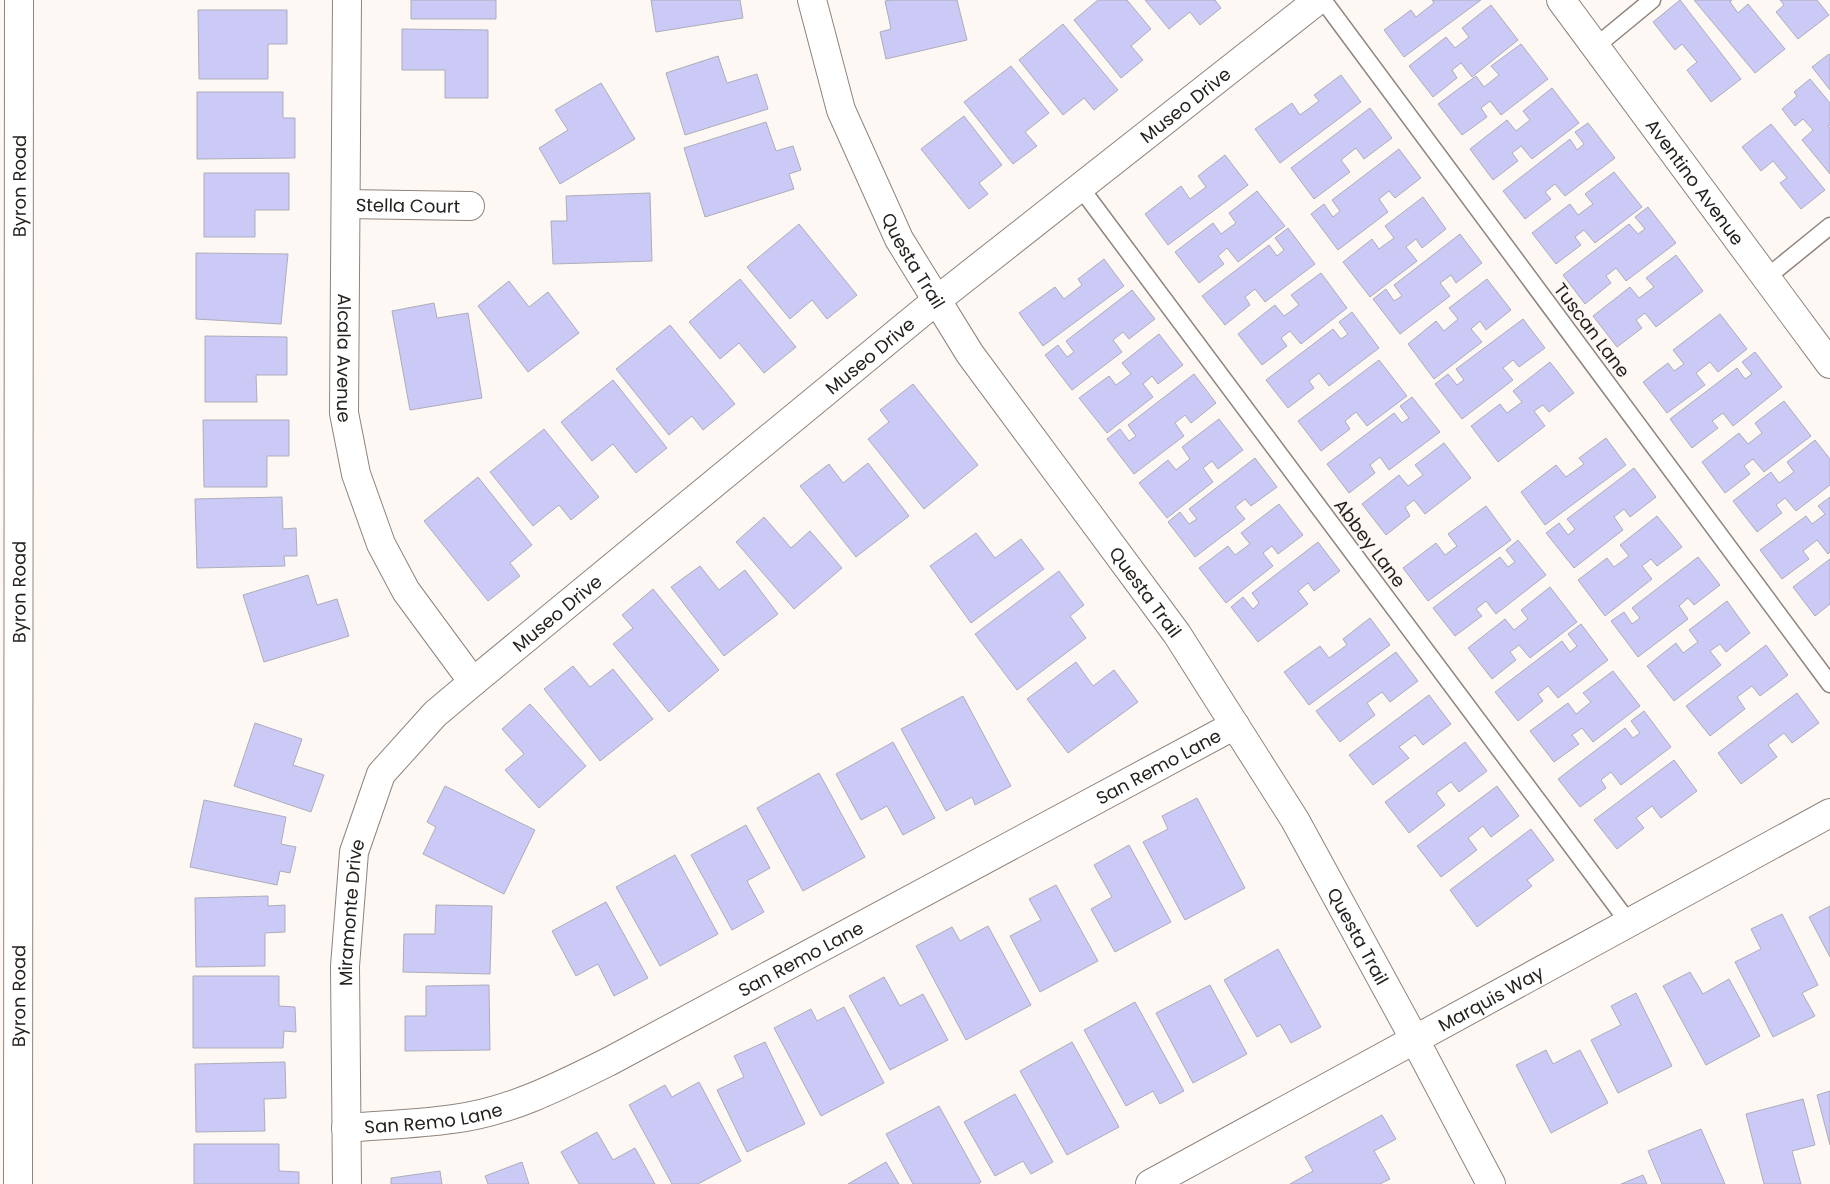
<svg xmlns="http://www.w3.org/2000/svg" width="1830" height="1184" font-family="Poppins,sans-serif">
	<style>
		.building { fill: #cbc9f5; stroke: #adadba }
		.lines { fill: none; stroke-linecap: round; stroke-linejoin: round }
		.lane-casing { stroke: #90847c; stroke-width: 19 }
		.street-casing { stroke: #90847c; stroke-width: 30 }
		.primary-casing { stroke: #90847c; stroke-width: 30 }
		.lane { stroke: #fff; stroke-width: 16 }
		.street { stroke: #fff; stroke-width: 28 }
		.primary { stroke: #fff; stroke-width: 28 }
		.labels { text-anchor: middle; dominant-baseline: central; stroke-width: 4.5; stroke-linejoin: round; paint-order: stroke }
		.street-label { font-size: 18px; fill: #25211d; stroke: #fdf8f4 }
	</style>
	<rect width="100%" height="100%" fill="#fdf8f4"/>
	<path class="building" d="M411,0H496V19H411Z
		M651,0H740L743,18L656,32Z
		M891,0H957L967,40L886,59L880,32L891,29L885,1Z
		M1098,0H1127L1151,29L1131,46L1143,60L1121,78L1074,20Z
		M1145,0H1215L1221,8L1200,25L1190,12L1169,29Z
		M1432,0H1481L1404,57L1384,30L1411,10L1416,17L1434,3Z
		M1680,0L1741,79L1711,102L1687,70L1697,62L1682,44L1675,50L1653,22Z
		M1694,0H1732L1730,2L1738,13L1748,4L1785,49L1755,73Z
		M1780,0H1817L1829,15L1798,39L1776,12L1784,5Z
		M1491,5L1518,40L1472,77L1461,63L1452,70L1457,78L1433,97L1409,66L1446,37L1455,48L1469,37L1462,28Z
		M198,10H287V44H268V79H199Z
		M1063,24L1118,90L1094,110L1084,98L1063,115L1019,60Z
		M402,29L488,30V98H445V70H402Z
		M1521,44L1548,79L1501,115L1490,101L1481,108L1487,117L1462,135L1438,104L1476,76L1484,87L1499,75L1491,66Z
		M1829,54L1830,55V90L1812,67Z
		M718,56L727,83L757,74L768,109L685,135L666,73Z
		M1011,66L1049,113L1025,132L1037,146L1013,164L964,102Z
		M1341,75L1361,102L1280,163L1255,129L1292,103L1300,115L1319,101L1314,95Z
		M1810,79L1830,103V125L1828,126L1830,128V174L1802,140L1813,130L1803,119L1795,126L1782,109L1797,96L1794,92Z
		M601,83L635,139L560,184L539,148L568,130L555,110Z
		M1552,88L1579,123L1532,159L1521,146L1512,153L1518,161L1493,180L1470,149L1507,120L1516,131L1530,120L1523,111Z
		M197,92H283V118H295V158L197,159Z
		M1370,108L1392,138L1364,159L1356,148L1341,160L1350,172L1314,199L1291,168Z
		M964,116L1002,165L979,183L988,194L969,209L921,149Z
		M766,122L776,151L793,146L801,170L789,174L794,189L705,217L684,148Z
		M1588,123L1615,158L1565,196L1555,184L1545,192L1551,199L1525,219L1503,191L1570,139L1577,150L1584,144L1575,132Z
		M1771,124L1825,190L1801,209L1780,183L1787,178L1773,161L1761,171L1742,147Z
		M1399,149L1421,178L1395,198L1389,191L1379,199L1388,212L1338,250L1311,214L1324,204L1333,217L1340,211L1332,200Z
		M1225,155L1248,185L1168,245L1145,214L1181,186L1190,199L1206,187L1198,176Z
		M1614,172L1642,207L1595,243L1584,230L1575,237L1581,245L1556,264L1532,233L1570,204L1578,215L1593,204L1585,194Z
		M204,173H289V210H255V237H204Z
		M1257,191L1285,226L1238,262L1227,248L1218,256L1224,264L1199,283L1175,252L1213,223L1221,234L1236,223L1229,213Z
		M650,193L652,261L553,264L551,221H567L566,196Z
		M1423,197L1446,229L1422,248L1416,239L1406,247L1417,261L1370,297L1343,262L1372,239L1379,249L1394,238L1385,226Z
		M1648,207L1676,243L1626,281L1616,268L1606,276L1611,283L1585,304L1563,275L1629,224L1638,234L1645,229L1635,217Z
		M799,224L857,295L827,319L812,300L790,319L747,267Z
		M1288,228L1315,264L1265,302L1255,289L1245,297L1250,305L1225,325L1202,296L1269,245L1277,256L1284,250L1275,238Z
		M1460,234L1482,263L1456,283L1451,275L1440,283L1450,296L1400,334L1373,299L1386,289L1394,301L1402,296L1394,285Z
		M196,253L288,254L281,324L196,319Z
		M1676,255L1703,291L1656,327L1645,313L1636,320L1642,328L1617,347L1593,316L1630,287L1639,298L1654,287L1646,278Z
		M1104,259L1124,286L1043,346L1019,313L1055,287L1064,299L1082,285L1078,279Z
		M1321,273L1347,308L1301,344L1290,331L1281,338L1287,346L1262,365L1238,334L1275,305L1284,316L1299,305L1291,295Z
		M740,279L796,347L764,373L739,343L720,359L689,322Z
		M1487,279L1511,310L1486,330L1480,321L1471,329L1482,342L1434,379L1408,344L1436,321L1444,331L1458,319L1449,308Z
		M509,281L529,307L548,292L579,333L528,372L478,306Z
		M1132,290L1155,319L1129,339L1123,332L1113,340L1122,352L1072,390L1045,355L1058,345L1067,357L1074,352L1066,341Z
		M434,303L437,318L468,313L482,398L410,410L392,311Z
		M1352,312L1379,348L1329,386L1319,373L1309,381L1314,388L1288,408L1266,380L1333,329L1341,339L1348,334L1339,322Z
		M1720,314L1747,349L1718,372L1710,362L1696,373L1705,385L1667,413L1643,382L1668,363L1674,371L1684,364L1673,350Z
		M1523,319L1545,348L1519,367L1513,360L1503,368L1513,380L1462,419L1435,384L1448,374L1457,385L1464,380L1456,369Z
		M670,325L735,404L703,430L692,416L669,435L616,369Z
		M1159,334L1183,365L1158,384L1152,376L1143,384L1153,397L1107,433L1079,398L1109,376L1116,385L1131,374L1122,363Z
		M205,336L287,337V375H256L257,402H205Z
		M1755,352L1782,387L1733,426L1723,413L1712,421L1718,428L1692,448L1670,419L1737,368L1745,379L1752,374L1742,362Z
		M1379,360L1407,396L1367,426L1356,412L1345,421L1350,429L1321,451L1298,421Z
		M1550,362L1574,393L1549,412L1543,405L1534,411L1545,426L1498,462L1471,426L1500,404L1507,413L1522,402L1513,391Z
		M1194,374L1216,403L1191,423L1185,415L1175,423L1184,436L1134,474L1107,439L1120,429L1129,441L1136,436L1128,425Z
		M613,380L667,448L636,473L613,444L592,461L561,422Z
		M913,384L978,465L924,509L868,439L889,422L880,410Z
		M1412,397L1440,432L1389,470L1380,457L1370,465L1375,473L1349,493L1327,464L1394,413L1402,423L1409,418L1400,406Z
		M1784,401L1811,436L1764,472L1753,459L1744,466L1750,474L1725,493L1702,462L1739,433L1748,444L1762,433L1755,423Z
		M1219,419L1243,450L1218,469L1212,461L1203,468L1213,482L1167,518L1139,483L1168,460L1176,470L1190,459L1182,447Z
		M203,420H289V456H267V487H204Z
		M544,429L599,497L571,520L559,505L533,526L490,472Z
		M1606,438L1626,465L1545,525L1521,492L1556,465L1566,477L1584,464L1579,458Z
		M1815,440L1830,459V485L1796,511L1785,498L1776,505L1782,513L1757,532L1733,501L1771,472L1779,483L1794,472L1787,462Z
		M1444,443L1471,478L1425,514L1414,500L1405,507L1410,516L1386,535L1362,504L1399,475L1408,486L1423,475L1415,465Z
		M1255,458L1277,487L1251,506L1245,499L1235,507L1245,519L1195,557L1168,522L1180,512L1189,524L1197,519L1189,509Z
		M868,463L909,516L856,557L800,486L829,464L843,483Z
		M1634,468L1656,497L1630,517L1624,509L1614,517L1623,530L1574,568L1546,533L1559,523L1568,535L1575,529L1567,519Z
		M478,477L532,545L510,563L520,576L488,601L424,521Z
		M282,497L283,529L296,528L297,556H284L285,566L197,568L195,499Z
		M1830,497V552L1828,554L1817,540L1803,551L1809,559L1782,579L1760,550L1806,516L1812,524L1825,514L1818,506Z
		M1279,504L1303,535L1278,554L1272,546L1263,553L1273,566L1226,603L1199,568L1228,546L1235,555L1250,544L1241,533Z
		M1486,506L1511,540L1428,601L1403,568L1436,543L1445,555L1457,546L1448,534Z
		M1657,516L1682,547L1657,566L1651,559L1642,566L1652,579L1605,616L1578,580L1607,558L1614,567L1629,556L1620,545Z
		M764,517L791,548L810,531L842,568L794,609L736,542Z
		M976,533L995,558L1021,539L1044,569L971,623L930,566Z
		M1518,540L1546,575L1496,614L1486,601L1476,609L1482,616L1455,636L1433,608L1500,557L1508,567L1515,562L1506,550Z
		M1318,542L1340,571L1314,591L1308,583L1298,591L1308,604L1258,642L1231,607L1243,597L1253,609L1259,603L1252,593Z
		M1698,557L1720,585L1694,605L1688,598L1679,606L1688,619L1638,657L1611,621L1624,612L1632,624L1640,618L1632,608Z
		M1830,559V604L1815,616L1793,587Z
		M700,566L719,590L745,570L778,614L724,656L671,587Z
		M1059,571L1084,605L1070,616L1086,638L1017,690L975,634Z
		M308,575L317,605L337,599L349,636L264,662L243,595Z
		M1550,587L1577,622L1530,658L1519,645L1510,652L1516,660L1492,679L1468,648L1505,619L1514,630L1528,619L1521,610Z
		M653,589L719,670L669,712L613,644L633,628L622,615Z
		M1727,601L1750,633L1726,652L1720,644L1710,651L1721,665L1674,701L1647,666L1676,643L1683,653L1698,642L1689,630Z
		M1370,618L1390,645L1309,705L1284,672L1320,646L1329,658L1347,645L1343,639Z
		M1581,624L1608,660L1558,698L1548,686L1538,694L1543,701L1518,721L1495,692L1562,641L1570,652L1577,646L1568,634Z
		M1766,645L1788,675L1760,696L1752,686L1737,697L1745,709L1710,736L1686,706Z
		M1396,652L1418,681L1390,702L1382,692L1367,703L1375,715L1340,742L1316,711Z
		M1076,662L1093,686L1114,670L1138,702L1068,753L1027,699Z
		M573,666L590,687L613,669L653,719L600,761L544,689Z
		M1613,671L1640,706L1593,742L1582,728L1572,735L1579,744L1554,762L1530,731L1568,703L1576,714L1591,702L1583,693Z
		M1797,693L1819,723L1792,743L1784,733L1768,745L1777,757L1741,784L1718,753Z
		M1429,695L1451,724L1423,745L1415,735L1399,747L1409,758L1373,785L1349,755Z
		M963,696L1011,786L975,805L972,797L946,811L901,729Z
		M530,704L586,766L539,808L505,770L524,754L502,729Z
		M1644,711L1671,747L1621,785L1611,772L1601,780L1606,788L1580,807L1558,779L1625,728L1633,738L1640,733L1631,721Z
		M255,723L302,739L293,765L324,775L311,812L234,786Z
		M893,742L935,818L903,835L887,806L861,820L836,774Z
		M1465,742L1487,771L1459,792L1451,782L1436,793L1445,805L1409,833L1385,802Z
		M1674,760L1697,791L1661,818L1652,806L1636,818L1644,828L1617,849L1594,820Z
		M819,773L865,857L803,891L757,808Z
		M445,786L535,830L504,894L423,854L436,827L427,822Z
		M1497,786L1519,816L1491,837L1483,826L1468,838L1477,850L1441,877L1417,846Z
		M1197,798L1245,888L1185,920L1143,842L1168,829L1162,816Z
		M204,800L286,817L281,844L296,847L290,873L280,871L277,885L190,867Z
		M746,825L770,868L747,881L764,912L732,930L691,855Z
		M1531,829L1554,860L1527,880L1532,886L1477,927L1450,890Z
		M1129,845L1171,922L1115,952L1091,909L1112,897L1094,865Z
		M675,855L718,934L660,966L616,887Z
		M1056,885L1098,961L1040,992L1010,936L1041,920L1029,899Z
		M268,896V906L285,905V932L265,933V966L196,967L195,898Z
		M606,902L648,978L614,996L598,964L576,976L552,931Z
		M436,905L492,906L490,974L403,972L404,934H435Z
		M1830,906V957L1809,917Z
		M1782,914L1818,985L1802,993L1815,1016L1773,1037L1735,962L1761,949L1751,929Z
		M988,926L1031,1005L966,1040L916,946L952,927L960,941Z
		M1278,949L1321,1027L1291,1043L1280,1024L1257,1037L1224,980Z
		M1690,972L1703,994L1729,979L1760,1036L1706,1065L1663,986Z
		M193,976H279V1006L295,1007L296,1032L284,1031L283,1048H193Z
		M884,977L900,1006L923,994L948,1040L890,1070L849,996Z
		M489,985L490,1050L405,1051V1016H426V986Z
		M1210,985L1247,1054L1193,1083L1156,1013Z
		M1636,993L1672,1066L1618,1093L1591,1040L1621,1025L1611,1006Z
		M1135,1002L1184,1091L1160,1104L1153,1091L1126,1106L1084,1030Z
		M844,1007L884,1083L821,1116L774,1028L811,1009L817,1021Z
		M765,1042L805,1124L747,1152L717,1090L744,1077L734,1056Z
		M1072,1042L1119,1127L1067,1155L1020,1071Z
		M1546,1050L1553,1064L1580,1050L1608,1103L1551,1133L1516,1065Z
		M285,1062L286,1098L264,1099L265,1131L196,1132L195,1064Z
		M699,1082L741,1161L698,1184H672L629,1105L665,1085L672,1097Z
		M1830,1091V1145L1817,1095Z
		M1015,1094L1053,1162L1031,1174L1023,1161L995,1176L964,1122Z
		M1803,1099L1815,1145L1792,1151L1801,1184H1764L1746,1114Z
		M939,1106L981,1182L978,1184H913L886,1134Z
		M1382,1115L1396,1139L1374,1151L1390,1179L1380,1184H1290L1313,1171L1305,1157Z
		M1701,1129L1725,1184H1662L1648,1151Z
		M597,1132L613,1160L635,1148L655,1184H579L561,1152Z
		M194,1144H279V1171L299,1172V1184H194Z
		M522,1162L529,1184H488L485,1176Z
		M886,1162L899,1184H848Z
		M440,1171L442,1184H391V1178Z
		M1643,1175L1647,1184H1621Z"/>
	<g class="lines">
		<defs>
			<path id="lane" d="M1323,0L1830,684
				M1595,47L1652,0
				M1080,187L1629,923
				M1766,278L1830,226"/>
			<g id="street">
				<path id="s1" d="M347,0L344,413L356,474L381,544L406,591L473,682"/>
				<path id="s2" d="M812,0L841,110L899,239L970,354L1177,634L1295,820L1415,1040L1491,1184"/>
				<path id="s3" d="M1561,0L1830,364"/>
				<path id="s4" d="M346,204L470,206"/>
				<path id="s5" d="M346,1128C381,1125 418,1124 453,1119C509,1112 560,1086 610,1061L1235,725"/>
				<path id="s6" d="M347,1184L345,966L354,852L381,774L435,714L473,682L937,300L1318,0"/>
				<path id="s7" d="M1150,1184L1830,813"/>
			</g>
			<g id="primary">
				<path id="s8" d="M18,1184L19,0"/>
			</g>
		</defs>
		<use href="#lane" class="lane-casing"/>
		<use href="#street" class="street-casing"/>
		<use href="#primary" class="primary-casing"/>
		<use href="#lane" class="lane"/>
		<use href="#street" class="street"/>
		<use href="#primary" class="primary"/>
	</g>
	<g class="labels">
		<g class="street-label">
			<text stroke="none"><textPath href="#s6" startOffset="1462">Museo Drive</textPath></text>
			<text stroke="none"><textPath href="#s3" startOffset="226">Aventino Avenue</textPath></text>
			<text stroke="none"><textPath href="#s8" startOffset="998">Byron Road</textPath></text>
			<text stroke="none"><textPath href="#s4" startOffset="62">Stella Court</textPath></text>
			<text stroke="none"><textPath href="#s2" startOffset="281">Questa Trail</textPath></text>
			<text transform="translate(1592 330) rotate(53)">Tuscan Lane</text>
			<text stroke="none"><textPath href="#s6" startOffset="1059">Museo Drive</textPath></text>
			<text stroke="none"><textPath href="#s1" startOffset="358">Alcala Avenue</textPath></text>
			<text transform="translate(1370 543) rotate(53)">Abbey Lane</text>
			<text stroke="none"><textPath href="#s8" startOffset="592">Byron Road</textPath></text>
			<text stroke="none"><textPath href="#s2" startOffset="686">Questa Trail</textPath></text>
			<text stroke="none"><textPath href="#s6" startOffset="654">Museo Drive</textPath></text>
			<text stroke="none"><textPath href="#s5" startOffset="898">San Remo Lane</textPath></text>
			<text stroke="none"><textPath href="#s6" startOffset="272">Miramonte Drive</textPath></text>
			<text stroke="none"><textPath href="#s2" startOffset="1091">Questa Trail</textPath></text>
			<text stroke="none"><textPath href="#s5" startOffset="492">San Remo Lane</textPath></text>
			<text stroke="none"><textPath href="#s8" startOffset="188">Byron Road</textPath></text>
			<text stroke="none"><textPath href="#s7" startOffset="388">Marquis Way</textPath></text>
			<text stroke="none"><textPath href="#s5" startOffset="88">San Remo Lane</textPath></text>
		</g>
	</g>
</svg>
